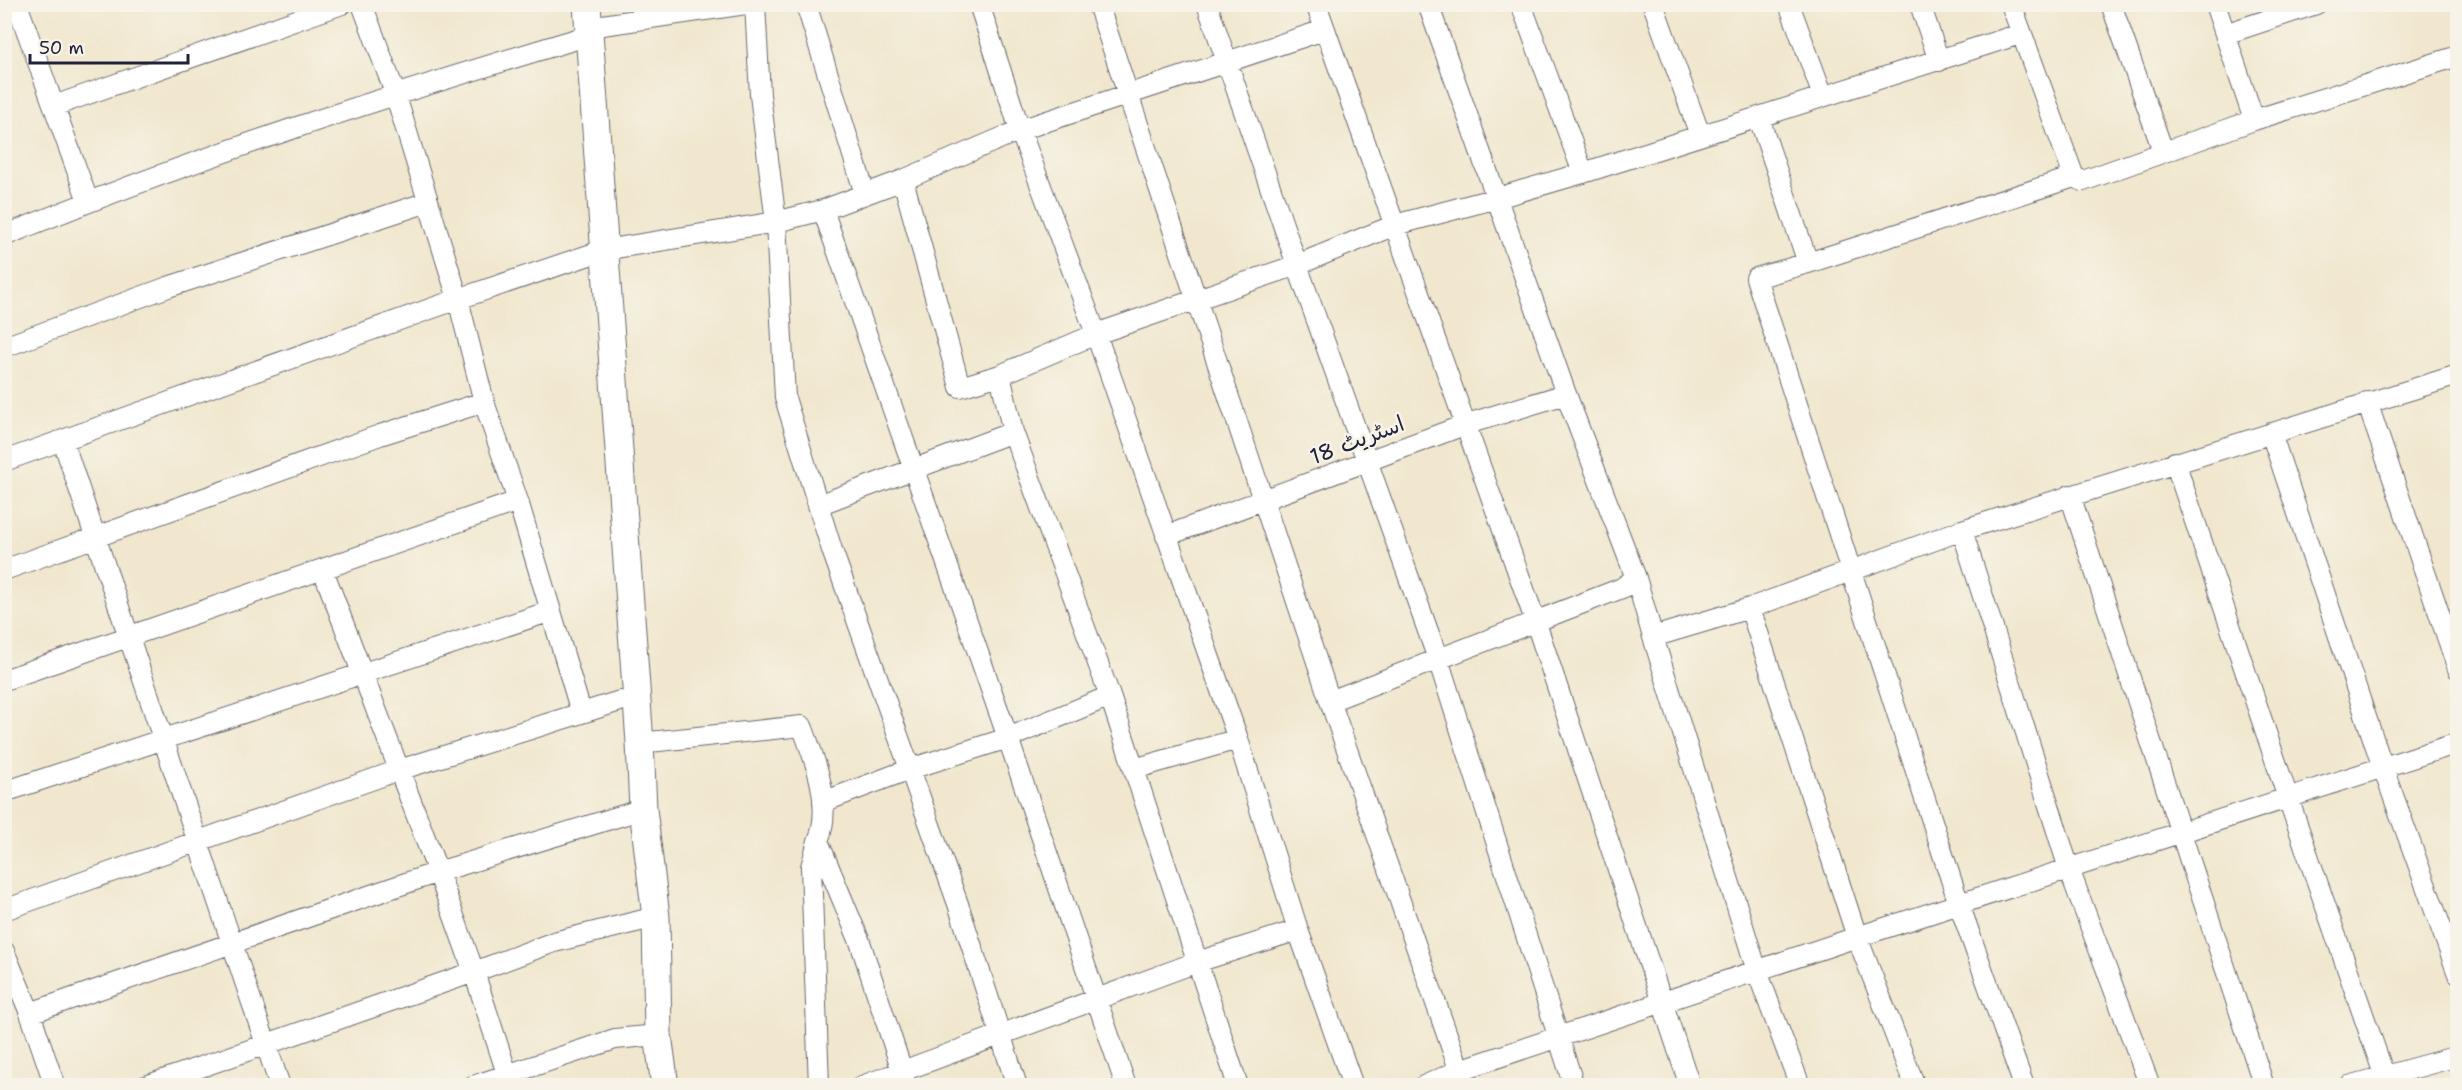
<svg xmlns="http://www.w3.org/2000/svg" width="2462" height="1090" font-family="'Shantell Sans','Playpen Sans Arabic',sans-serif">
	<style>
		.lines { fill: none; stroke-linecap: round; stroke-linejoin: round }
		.street-casing { stroke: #6a676e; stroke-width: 22 }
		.secondary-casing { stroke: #6a676e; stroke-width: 29 }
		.street { stroke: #fff; stroke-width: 20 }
		.secondary { stroke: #fff; stroke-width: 27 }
		.labels { text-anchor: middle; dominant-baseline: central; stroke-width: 5; stroke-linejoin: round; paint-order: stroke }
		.street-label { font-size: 22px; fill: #22223b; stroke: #f7f3e8 }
	</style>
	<rect width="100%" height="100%" fill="#f7f3e8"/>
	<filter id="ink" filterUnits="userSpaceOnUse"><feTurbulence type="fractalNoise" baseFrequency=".0167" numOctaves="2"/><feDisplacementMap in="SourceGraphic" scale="12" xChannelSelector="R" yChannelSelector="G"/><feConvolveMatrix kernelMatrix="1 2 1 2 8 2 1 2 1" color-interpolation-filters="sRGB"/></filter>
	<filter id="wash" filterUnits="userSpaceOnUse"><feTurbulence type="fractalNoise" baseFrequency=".008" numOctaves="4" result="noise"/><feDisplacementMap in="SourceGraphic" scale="24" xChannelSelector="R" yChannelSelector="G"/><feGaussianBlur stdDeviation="1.35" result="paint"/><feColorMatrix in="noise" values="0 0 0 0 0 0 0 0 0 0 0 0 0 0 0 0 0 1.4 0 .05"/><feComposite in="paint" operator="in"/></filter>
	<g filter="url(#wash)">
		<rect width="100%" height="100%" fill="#f0e7ce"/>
	</g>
	<g filter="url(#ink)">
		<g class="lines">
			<defs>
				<path id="street" d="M17,4L88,201
					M362,4L395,93L458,299L484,402L518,501L581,712
					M806,4L865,194
					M979,4L1020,130L1096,334L1238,739L1298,930L1353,1086
					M1098,4L1330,701L1465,1086
					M1207,4L1297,265L1438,659L1574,1086
					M1316,4L1536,623L1690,1086
					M1428,4L1566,394L1636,578L1653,637L1750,608L1962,530L2458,375
					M1521,4L1583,173
					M1653,4L1700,135
					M1789,4L1823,96
					M1920,4L1939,61
					M2011,4L2074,177L2083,181L2254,120L2458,56
					M2111,4L2163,151
					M2215,4L2254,120
					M589,27L746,4
					M2225,34L2316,4
					M54,106L342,4
					M1759,118L1808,263L1756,278L1959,904L2024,1086
					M903,180L960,387L1000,375L1013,432L1110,696L1238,1086
					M823,210L1008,738L1126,1086
					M4,236C195,157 392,94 590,35
					M1808,263L2074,177
					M4,347L168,287L428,202
					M1000,375L1096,334L1297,265L1395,225L1497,198L1583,173L2020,34
					M2367,402L2458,669
					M2271,433L2383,768L2458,974
					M63,441L280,1086
					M4,461L458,299L604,250L776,222L760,95L755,4
					M2175,462L2288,798L2388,1086
					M2070,495L2264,1086
					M818,505L1013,432
					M1962,530L2069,869L2150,1086
					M1166,536L1467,424L1566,394
					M4,570L380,435L484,402
					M323,570L438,872L474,972L511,1086
					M1750,608L1857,937L1915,1086
					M1653,637L1757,971L1800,1086
					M4,680L518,501
					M1330,701L1622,588L1636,578
					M640,743L802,726C815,760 833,805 818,841L860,942L907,1086
					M1134,769L1238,739
					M4,792L551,611
					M823,802L910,769L1008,738L1110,696
					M818,841L811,867L819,1086
					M4,910L399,770L620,701
					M4,951L30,1013L55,1086
					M30,1013L438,872L643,809
					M146,1086L474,972L554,942L656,917
					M473,1086L615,1039L658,1035
					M862,1086L1197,962L1298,930
					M1017,1086L958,904L832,550L785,398L776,222L823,210L903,180L1020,130L1324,30
					M1424,1086L1460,1070L1857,937L2458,743
					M2349,1086L2458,1056"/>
				<path id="secondary" d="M587,4L640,743L643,809L656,917L658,1035L665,1086"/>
			</defs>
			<use href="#street" class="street-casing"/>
			<use href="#secondary" class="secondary-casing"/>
			<use href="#street" class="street"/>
			<use href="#secondary" class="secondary"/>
		</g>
	</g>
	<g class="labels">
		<g class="street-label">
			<text transform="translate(1357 440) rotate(-21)">اسٹریٹ 18</text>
		</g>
	</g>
	<rect width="2462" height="1090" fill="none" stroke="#f7f3e8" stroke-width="24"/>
	<path d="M30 54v9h158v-9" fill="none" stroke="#22223b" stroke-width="3"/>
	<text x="39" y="54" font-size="18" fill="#22223b" stroke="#f7f3e8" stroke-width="4.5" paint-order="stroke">50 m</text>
</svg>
